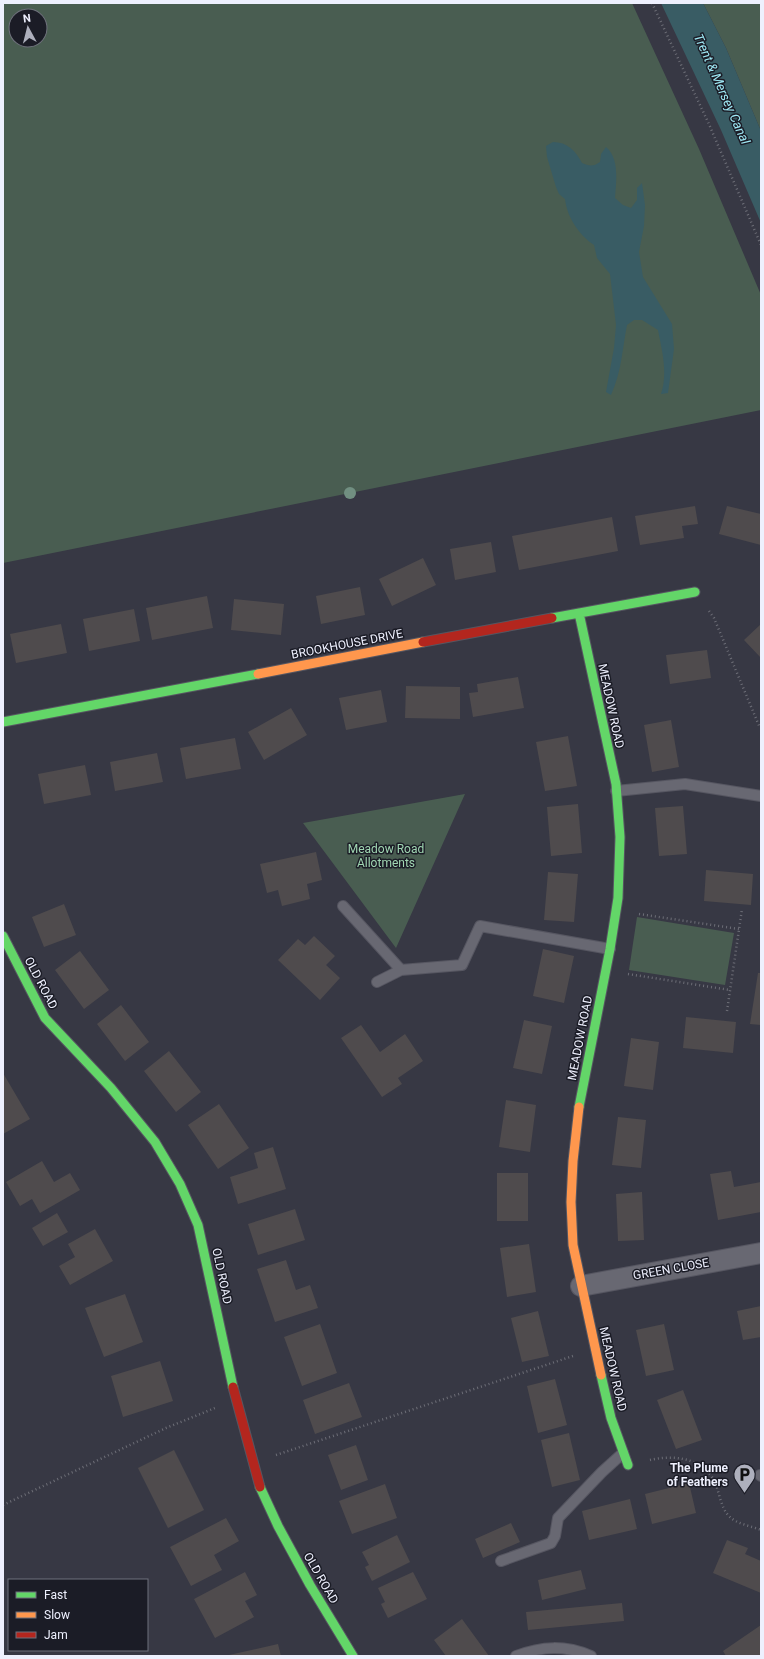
<svg xmlns="http://www.w3.org/2000/svg" width="764" height="1659" font-family="Roboto,sans-serif">
	<style>
		.green { fill: #495d51; fill-rule: evenodd }
		.water { fill: #395c64 }
		.building { fill: #4f4b4d }
		.lines { fill: none; stroke-linecap: round; stroke-linejoin: round }
		.lane-casing { stroke: #565661; stroke-width: 12 }
		.street-casing { stroke: #565661; stroke-width: 22 }
		.fast-casing { stroke: #565661; stroke-width: 11 }
		.slow-casing { stroke: #565661; stroke-width: 11 }
		.jam-casing { stroke: #565661; stroke-width: 11 }
		.path { stroke: #6d6e77; stroke-width: 2.5; stroke-dasharray: 1 3; stroke-linecap: butt }
		.lane { stroke: #686872; stroke-width: 10 }
		.street { stroke: #686872; stroke-width: 20 }
		.fast { stroke: #63d668; stroke-width: 9 }
		.slow { stroke: #ff974d; stroke-width: 9 }
		.jam { stroke: #b3261e; stroke-width: 9 }
		.tree { fill: #718f81 }
		.labels { text-anchor: middle; dominant-baseline: central; stroke-width: 3; stroke-linejoin: round; paint-order: stroke }
		.street-label { font-size: 12px; fill: #eef0fe; stroke: #1b1c26 }
		.park-label { font-size: 12px; fill: #a1d7b3; stroke: #1b1c26 }
		.poi-label { font-size: 12px; font-weight: bold; fill: #eef0fe; stroke: #1b1c26; text-anchor: end }
		.water-label { font-size: 13px; font-style: italic; fill: #9fe9f5; stroke: #1b1c26 }
	</style>
	<rect width="100%" height="100%" fill="#373844"/>
	<path class="green" d="M3,3H632L699,149L761,295V410L3,563ZM16,16H40V40H16Z
		M703,3H761V131L726,48Z
		M465,794L396,948L303,823Z
		M637,917L734,933L725,985L629,970Z"/>
	<path class="water" d="M661,3H703L726,48L761,131V223L721,130Z
		M553,142C567,142 576,151 582,163C589,166 593,167 600,162L601,154L606,147C620,159 616,182 615,198L623,205L631,208L637,200V188L642,183L645,205L644,226L639,252L643,277L672,324L674,349L668,393L661,394C668,373 662,351 658,330L642,320H634L627,325C622,350 622,370 611,395L606,392L614,348L616,325L610,274L597,258L594,245C579,235 567,217 565,199L559,194L556,187L547,157L546,146Z"/>
	<path class="building" d="M695,506L698,524L682,526L684,538L640,545L635,516Z
		M727,506L761,514V545L719,534Z
		M612,517L618,551L519,570L512,536Z
		M491,542L496,572L455,580L450,549Z
		M423,558L436,585L392,606L379,579Z
		M360,587L365,615L321,624L316,596Z
		M207,596L213,628L152,640L146,608Z
		M234,599L284,604L281,635L231,630Z
		M134,609L140,641L89,651L83,619Z
		M61,624L67,653L16,663L10,634Z
		M761,624V658L744,640Z
		M707,650L711,678L670,684L666,655Z
		M518,677L524,708L473,717L469,693L478,692L477,684Z
		M406,686L460,687V719L405,718Z
		M381,690L387,722L346,730L339,698Z
		M291,708L307,735L264,760L248,732Z
		M671,720L679,767L652,772L644,725Z
		M568,736L577,786L545,791L536,742Z
		M235,738L241,769L186,779L180,748Z
		M157,753L163,782L115,791L110,762Z
		M85,765L91,795L44,804L38,774Z
		M578,804L582,853L551,856L547,807Z
		M683,806L687,854L659,856L655,808Z
		M316,852L322,880L307,884L310,899L282,906L278,890L267,893L260,864Z
		M706,870L753,874L751,905L704,901Z
		M548,872L578,874L574,922L544,920Z
		M64,904L76,935L44,947L32,917Z
		M314,936L335,956L326,965L340,978L320,1000L278,960L298,939L305,945Z
		M543,949L574,956L564,1003L533,996Z
		M80,951L109,990L84,1009L55,970Z
		M758,973H761V1025L750,1024Z
		M121,1005L149,1042L125,1061L97,1024Z
		M686,1017L736,1022L733,1053L683,1048Z
		M524,1020L552,1026L542,1074L513,1068Z
		M361,1025L380,1052L405,1034L423,1061L398,1078L402,1084L382,1097L341,1038Z
		M631,1038L659,1042L653,1090L624,1086Z
		M169,1051L201,1092L176,1112L144,1071Z
		M3,1073L30,1119L3,1134Z
		M506,1100L536,1105L530,1152L499,1147Z
		M219,1104L249,1148L218,1169L188,1125Z
		M618,1117L646,1120L641,1168L612,1165Z
		M273,1147L286,1189L238,1204L230,1177L258,1168L254,1153Z
		M42,1161L54,1182L70,1173L80,1190L40,1213L32,1199L20,1206L6,1182Z
		M731,1171L734,1187L761,1182V1212L718,1220L710,1174Z
		M497,1173H528V1221H497Z
		M642,1192L644,1240L618,1241L616,1194Z
		M295,1209L305,1240L258,1255L248,1224Z
		M57,1213L68,1232L43,1246L32,1228Z
		M95,1229L113,1261L70,1285L59,1266L75,1257L68,1244Z
		M529,1244L536,1292L507,1297L500,1248Z
		M286,1260L296,1290L310,1285L318,1308L275,1322L257,1269Z
		M125,1294L143,1342L104,1357L85,1308Z
		M761,1306V1337L743,1340L737,1311Z
		M538,1311L549,1356L522,1362L511,1318Z
		M320,1324L337,1373L302,1386L284,1337Z
		M664,1324L674,1370L646,1376L636,1330Z
		M160,1361L173,1401L123,1417L111,1376Z
		M555,1379L567,1425L538,1433L527,1386Z
		M349,1383L362,1417L315,1434L303,1400Z
		M683,1390L702,1440L676,1449L657,1400Z
		M569,1433L580,1480L552,1487L541,1440Z
		M356,1445L368,1480L341,1490L328,1455Z
		M174,1450L204,1510L168,1528L138,1468Z
		M689,1483L696,1513L652,1524L645,1494Z
		M385,1484L397,1518L352,1534L339,1501Z
		M630,1499L637,1529L589,1540L582,1511Z
		M226,1518L239,1541L214,1555L222,1570L191,1586L170,1547Z
		M511,1523L520,1542L483,1558L475,1539Z
		M397,1535L410,1562L372,1581L365,1567L369,1565L362,1552Z
		M727,1540L748,1548L745,1554L761,1561V1593L713,1573Z
		M581,1570L586,1589L542,1600L538,1580Z
		M245,1572L257,1595L245,1601L254,1617L215,1638L194,1599Z
		M413,1572L427,1599L388,1618L381,1604L385,1602L378,1588Z
		M622,1603L624,1621L528,1630L526,1612Z
		M462,1619L489,1656H446L434,1640Z
		M761,1625V1656H726L723,1651Z
		M278,1644L281,1656H229V1655Z"/>
	<g class="lines">
		<defs>
			<path id="lane" d="M616,791L685,784L761,796
				M343,906L401,970
				M377,982L401,970L462,965L480,926L610,949
				M760,1475L761,1476
				M501,1561L551,1543L555,1536L558,1518L602,1472L623,1453
				M516,1656C542,1646 565,1645 591,1656"/>
			<path id="street" d="M581,1286L761,1253"/>
			<path id="fast" d="M579,613L616,784L620,837L618,898L610,949L579,1107
				M552,618L695,592
				M3,722L258,674
				M3,936L45,1018L111,1088L155,1142L180,1184L198,1225L233,1387
				M601,1375L611,1418L628,1465
				M260,1487L278,1526L310,1585L353,1656"/>
			<path id="slow" d="M258,674L423,642
				M579,1107L573,1161L571,1202L573,1245L601,1375"/>
			<path id="jam" d="M423,642L552,618
				M233,1387L260,1487"/>
		</defs>
		<use href="#lane" class="lane-casing"/>
		<use href="#street" class="street-casing"/>
		<use href="#fast" class="fast-casing"/>
		<use href="#slow" class="slow-casing"/>
		<use href="#jam" class="jam-casing"/>
		<path class="path" d="M652,3L708,122L761,245
			M709,611L714,618L760,728
			M639,914L739,929
			M628,974L730,990
			M727,1011L742,909
			M276,1455L573,1356
			M650,1460C671,1455 699,1457 712,1477C720,1489 719,1507 730,1517C737,1524 751,1526 761,1530
			M3,1505L166,1428L215,1408"/>
		<use href="#lane" class="lane"/>
		<use href="#street" class="street"/>
		<use href="#fast" class="fast"/>
		<use href="#slow" class="slow"/>
		<use href="#jam" class="jam"/>
	</g>
	<circle class="tree" cx="350" cy="493" r="6"/>
	<defs>
		<symbol id="parking-pin" viewBox="-11 -11 22 30"><path d="M0 17L-7.5 6A9.5 9.5 0 1 1 7.5 6Z" fill="#aeb0bd" stroke="#1b1c26"/><path d="M-3.5-5.5H1a3.5 3.5 0 0 1 0 7H-1V5.5H-3.5ZM-1-3.4V-.6H.8a1.4 1.4 0 0 0 0-2.8Z" fill="#111"/></symbol>
	</defs>
	<g fill-rule="evenodd">
		<use href="#parking-pin" x="732" y="1462" width="25" height="34"/>
	</g>
	<g class="labels">
		<g class="street-label">
			<text transform="translate(347 644) rotate(-11)">BROOKHOUSE DRIVE</text>
			<text transform="translate(611 706) rotate(78)">MEADOW ROAD</text>
			<text transform="translate(41 983) rotate(62)">OLD ROAD</text>
			<text transform="translate(580 1038) rotate(-79)">MEADOW ROAD</text>
			<text transform="translate(671 1269) rotate(-10)">GREEN CLOSE</text>
			<text transform="translate(222 1276) rotate(78)">OLD ROAD</text>
			<text transform="translate(613 1369) rotate(77)">MEADOW ROAD</text>
			<text transform="translate(321 1578) rotate(60)">OLD ROAD</text>
		</g>
		<g class="park-label">
			<text x="386" y="849">Meadow Road<tspan x="386" dy="14">Allotments</tspan></text>
		</g>
		<g class="poi-label">
			<text x="728" y="1468">The Plume<tspan x="728" dy="14">of Feathers</tspan></text>
		</g>
		<g class="water-label">
			<text transform="translate(722 89) rotate(66)">Trent &amp; Mersey Canal</text>
		</g>
	</g>
	<rect width="764" height="1659" fill="none" stroke="#eef0fe" stroke-width="8"/>
	<rect x="8" y="1579" width="140" height="72" fill="#1b1c26" stroke="#6f717c"/>
	<rect x="16" y="1592" width="20" height="6" fill="#63d668" stroke="#6f717c"/>
	<text x="44" y="1599" font-size="12" fill="#eef0fe">Fast</text>
	<rect x="16" y="1612" width="20" height="6" fill="#ff974d" stroke="#6f717c"/>
	<text x="44" y="1619" font-size="12" fill="#eef0fe">Slow</text>
	<rect x="16" y="1632" width="20" height="6" fill="#b3261e" stroke="#6f717c"/>
	<text x="44" y="1639" font-size="12" fill="#eef0fe">Jam</text>
	<g transform="translate(28 28) rotate(353)"><circle r="19" fill="#1b1c26" stroke="#6f717c"/>
	<path d="M0-3L7 15L0 10L-7 15Z" fill="#aeb0bd"/>
	<text y="-6" font-size="11" font-weight="bold" text-anchor="middle" fill="#eef0fe">N</text>
	</g>
</svg>
